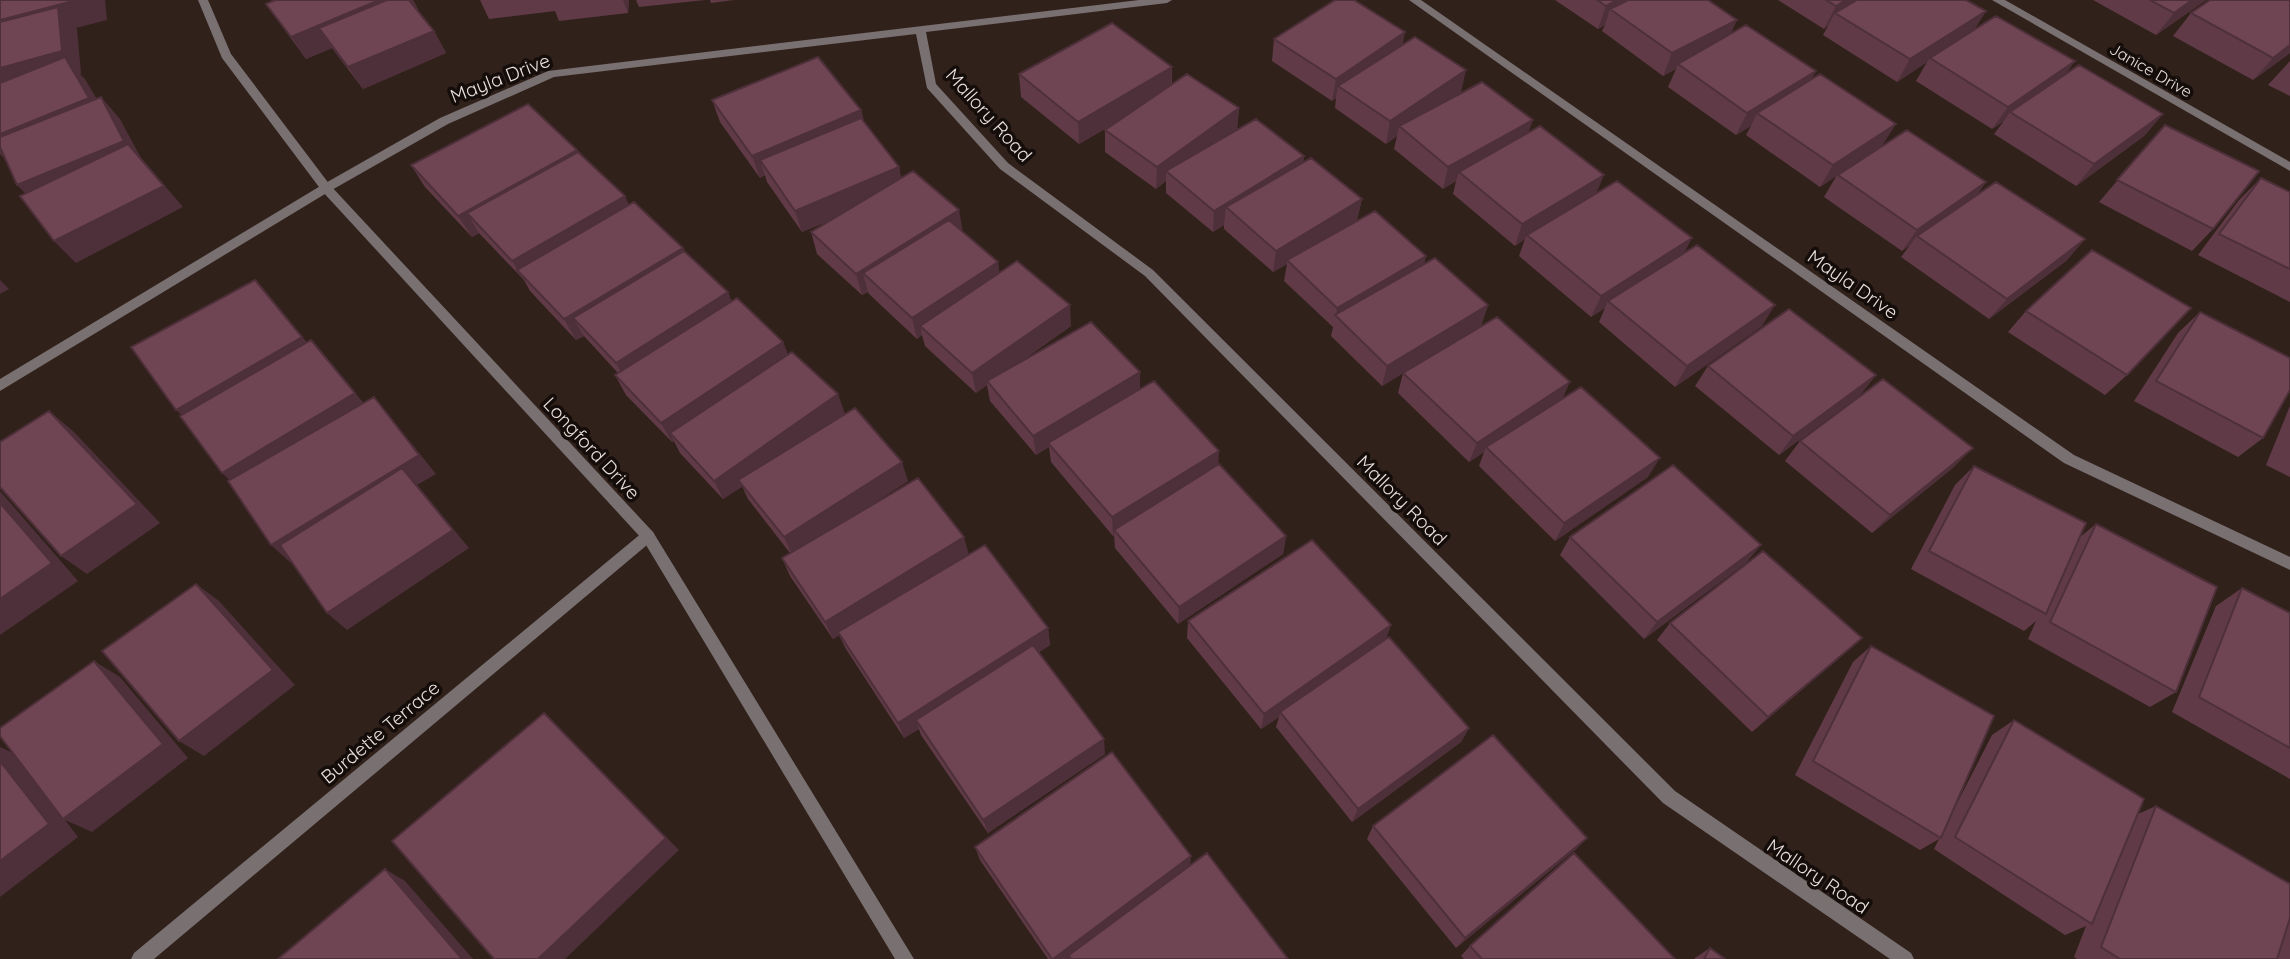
<svg xmlns="http://www.w3.org/2000/svg" width="2290" height="959" font-family="Quicksand,sans-serif">
	<style>
		.lines { fill: none; stroke-linecap: round; stroke-linejoin: round }
		.minor { fill: #797071; fill-rule: evenodd }
		.tertiary { fill: #797071; fill-rule: evenodd }
		.wall { fill: #603b47 }
		.shaded-wall { fill: #4e303a }
		.building { fill: #704553; stroke: #4e303a; stroke-width: 2 }
		.labels { text-anchor: middle; dominant-baseline: central; stroke-width: 7; stroke-linejoin: round; paint-order: stroke }
		.far-street-label { font-size: 16px; fill: #ece1dc; stroke: #140d0a }
		.street-label { font-size: 19px; fill: #ece1dc; stroke: #140d0a }
	</style>
	<rect width="100%" height="100%" fill="#31211b"/>
	<g class="lines">
		<path class="minor" d="M1139,0H1172L1167,3L926,32L936,84L1008,163L1153,270L1675,791L1911,953L1914,959H1890L1663,803L1145,276L1000,169L927,88L916,34L554,77L448,124L330,191L0,391V379L322,185L440,118L548,71Z
			M1409,0H1421L2074,455L2290,557V570L2064,463Z
			M1992,0H2005L2290,162V171Z
			M648,530L653,532L655,536L653,540L154,959H131L134,953L643,532Z"/>
		<path class="tertiary" d="M198,0H208L231,54L330,185L653,532L914,959H895L643,540L322,191L222,58Z"/>
	</g>
	<path class="wall" d="M275,0H413L419,11H418L434,31L446,53L363,89L332,48L306,59L266,4Z
		M480,0H629L628,13L559,21L555,11L489,19Z
		M636,0H705L639,7Z
		M710,0H734L711,3Z
		M1555,0H1708L1731,34L1816,71L1810,80L1882,146L1986,182L1976,196L2085,239L2066,261L1989,319L1901,257L1910,245L1902,251L1824,197L1837,175L1820,187L1746,135L1751,126L1736,135L1668,87L1676,69L1663,76L1602,31L1605,25L1598,29Z
		M1778,0H1966L1986,11L1974,30L2066,74L2163,114L2144,136L2076,186L1994,134L2004,121L1992,129L1916,81L1927,62L1897,82L1823,35L1828,26L1824,29Z
		M2093,0H2206L2156,35Z
		M2191,13L2290,53L2253,80L2173,36Z
		M1274,39L1403,45L1461,93L1455,96L1528,133L1597,193L1685,252L1762,326L1675,387L1599,322L1605,308L1591,317L1519,256L1525,239L1515,246L1453,194L1456,181L1443,189L1394,149L1397,136L1386,144L1335,108L1336,98L1332,101L1272,61Z
		M2290,61V96L2268,85Z
		M1172,67V85L1239,108L1237,129L1304,156L1303,163L1362,199L1357,220L1426,256L1424,264L1488,305L1481,326L1382,386L1331,336L1333,327L1284,281L1287,264L1273,272L1224,229V225L1213,232L1166,193V181L1156,189L1105,152V130L1122,119L1079,144L1021,97L1019,74Z
		M712,100L861,110L864,122L899,167L901,178L998,262L999,273L1071,326L1016,365L1140,372V389L1218,465L1286,536L1283,554L1178,624L1115,548L1114,535L1113,536L1051,462L1049,447L1036,455L990,401L987,385L976,393L925,346L922,335L917,339L869,294L868,292L862,295L817,254L811,232L833,219L802,232L767,182L765,175L760,178L720,122Z
		M2165,125L2213,229L2192,251L2099,202Z
		M577,150L629,205L684,252L728,292L731,301L783,342L788,355L908,481L853,516L968,554L1048,628L1050,645L1039,652L1105,754L988,833L921,735L919,729L904,738L846,649L839,635L833,639L790,576L782,558L790,553L748,499L742,486L723,499L680,453L674,441L672,442L626,395L615,375L618,373L584,336L576,340L530,291L524,280L479,233L472,237L425,187L411,165Z
		M2261,178L2290,192V302L2198,255L2239,200Z
		M2026,311L2127,375L2105,395L2008,332Z
		M2200,312L2263,438L2238,457L2134,401L2178,333Z
		M1708,366L1876,375L1860,395L1779,455L1695,386Z
		M1403,373L1563,398L1648,477L1555,541L1479,466L1484,452L1469,462L1398,393Z
		M2290,406V477L2266,465Z
		M1800,441L1954,467L1872,533L1785,461Z
		M1974,466L2080,537L2096,524L2176,692L2150,707L2028,639L2036,621L2024,631L1911,569L1955,485Z
		M1570,537L1747,562L1644,639L1560,555Z
		M2242,588L2290,613V779L2172,712L2216,606Z
		M1188,621L1386,638L1469,728L1461,742L1352,822L1276,727L1279,717L1261,729L1187,638Z
		M1670,623L1862,638L1844,654L1752,732L1657,640Z
		M1871,646L1952,813L1992,735L2014,720L2138,814L2156,806L2290,884V959H2077L2074,957L2086,926L2065,935L1934,849L1939,839L1920,850L1795,775L1853,662Z
		M1373,826L1587,838L1575,850L1456,948L1367,839Z
		M975,847L1190,866L1288,959H1048L980,860Z
		M1470,946L1675,959H1464L1461,956Z
		M1710,948L1725,959H1694L1695,958Z"/>
	<path class="shaded-wall" d="M77,0H105L107,20L76,28L77,29L81,73L80,74L85,79L109,120L8,162L0,154V20Z
		M379,0H413L419,11L334,47L319,28L332,48L306,59L291,37Z
		M623,0H629L628,13Z
		M1617,0H1646L1610,9L1605,25L1598,29L1606,6Z
		M1846,0H1872L1835,13L1828,26L1824,29L1836,6Z
		M2192,0H2206L2156,35L2174,13Z
		M1986,11L1971,34L1930,58L1927,62L1897,82L1910,59Z
		M1737,20L1727,43L1678,64L1676,69L1663,76L1672,53Z
		M434,31L446,53L363,89L348,67Z
		M1405,32L1401,54L1338,86L1336,98L1332,101L1336,79Z
		M2290,45V53L2253,80L2273,58Z
		M2075,61L2059,84L2010,112L2004,121L1992,129L2008,107Z
		M1172,67L1171,89L1079,144L1078,122Z
		M1466,70L1461,93L1404,131L1399,126L1397,136L1386,144L1390,121Z
		M1816,71L1804,93L1757,113L1751,126L1736,135L1747,113Z
		M101,97L120,119L141,158L183,207L76,263L54,241L39,207L17,185Z
		M1239,108L1237,130L1166,171V181L1156,189L1157,167Z
		M861,110L867,132L760,160L765,175L760,178L752,156Z
		M2163,114L2144,136L2076,186L2094,164Z
		M1533,120L1525,142L1459,172L1456,181L1443,189L1448,167Z
		M1896,124L1882,146L1820,187L1833,165Z
		M577,150L588,172L467,213L479,233L472,237L458,216Z
		M1304,156L1300,177L1226,207L1224,225L1213,232L1214,211Z
		M899,167L903,189L802,232L795,211Z
		M1604,175L1595,197L1527,235L1525,239L1515,246L1522,224Z
		M1986,182L1970,203L1917,236L1910,245L1902,251L1917,230Z
		M625,196L635,218L519,272L512,261Z
		M1362,199L1357,220L1287,260V264L1273,272L1276,251Z
		M959,210L963,232L863,273L868,292L862,295L856,274Z
		M1692,238L1681,259L1608,301L1605,308L1591,317L1601,296Z
		M2085,239L2066,261L1989,319L2007,299Z
		M683,248L692,269L573,318L584,336L576,340L564,319Z
		M1426,256L1421,277L1336,316L1337,308Z
		M998,262L1001,283L920,326L922,335L917,339L912,318Z
		M0,280L9,289L0,294Z
		M255,280L320,358L197,429L176,410Z
		M728,292L736,313L627,383L616,363Z
		M1070,305L1071,326L989,384L987,381V385L976,393L972,373Z
		M1488,305L1481,326L1382,386L1387,366Z
		M1775,305L1762,326L1675,387L1687,366Z
		M311,340L372,413L243,492L222,473Z
		M783,342L791,363L670,433L674,441L672,442L661,423Z
		M1140,372V392L1048,443L1049,447L1036,455L1033,436Z
		M1876,375L1860,395L1779,455L1793,436Z
		M1570,382L1561,402L1486,447L1484,452L1469,462L1477,443Z
		M838,394L845,414L738,480L742,487L723,499L714,481Z
		M374,397L436,474L417,485L469,548L347,630L327,613L417,486L291,563L271,545Z
		M49,411L73,431L160,523L87,574L61,556Z
		M1973,448L1954,467L1872,533L1890,515Z
		M1219,451L1218,470L1114,530V535L1113,536L1112,517Z
		M1660,458L1648,477L1555,541L1564,523Z
		M902,462L908,481L792,555L784,537Z
		M0,491L78,581L0,635Z
		M1286,536L1283,554L1178,624L1179,607Z
		M964,537L969,555L833,639L825,622Z
		M1761,545L1747,562L1644,639L1657,622Z
		M196,584L219,601L295,685L204,756L179,741Z
		M1391,625L1385,642L1280,712L1279,717L1261,729L1264,714Z
		M1048,628L1050,645L921,728L916,720L919,729L904,738L898,723Z
		M1862,638L1844,654L1752,732L1768,717Z
		M94,661L120,677L188,758L92,832L65,820L78,837L0,897V747L13,753Z
		M559,728L679,850L565,959H538Z
		M1469,728L1461,742L1352,822L1358,809Z
		M1104,739L1105,754L988,833L983,820Z
		M1587,838L1575,850L1456,948L1465,938Z
		M1191,856L1190,868L1069,955V959H1053Z
		M385,869L405,881L473,959H462Z"/>
	<path class="building" d="M0,0H77L0,20Z
		M275,0H379L291,37L266,4Z
		M387,0H409L434,31L348,67L319,28Z
		M1335,0H1354L1405,32L1336,79L1274,39Z
		M1597,0H1617L1606,6Z
		M1628,0H1708L1737,20L1672,53L1610,9Z
		M1826,0H1846L1836,6Z
		M1857,0H1966L1986,11L1910,59L1835,13Z
		M2150,0H2192L2174,13Z
		M2210,0H2290V45L2273,58L2191,13Z
		M58,7L62,51L0,68V22Z
		M1996,16L2075,61L2008,107L1930,58Z
		M1112,23L1172,67L1078,122L1019,74Z
		M1746,25L1816,71L1747,113L1678,64Z
		M1415,37L1466,70L1390,121L1338,86Z
		M65,57L89,98L0,134V83Z
		M818,57L861,110L752,156L712,100Z
		M2079,65L2163,114L2094,164L2010,112Z
		M1187,74L1239,108L1157,167L1105,130Z
		M1820,74L1896,124L1833,165L1757,113Z
		M1482,82L1533,120L1448,167L1399,126Z
		M101,97L124,141L17,185L0,147V137Z
		M528,104L577,150L458,216L411,165Z
		M861,118L899,167L795,211L760,160Z
		M1256,119L1304,156L1214,211L1166,171Z
		M2165,125L2259,171L2213,229L2117,180Z
		M1540,126L1604,175L1522,224L1459,172Z
		M1907,130L1986,182L1917,230L1838,175Z
		M128,144L164,186L54,241L20,196Z
		M578,152L625,196L512,261L467,213Z
		M1311,158L1362,199L1276,251L1226,207Z
		M913,171L959,210L856,274L811,232Z
		M2261,178L2290,192V269L2219,234Z
		M1617,181L1692,238L1601,296L1527,235Z
		M1996,182L2085,239L2007,299L1917,236Z
		M634,202L683,248L564,319L517,270Z
		M1375,211L1426,256L1337,308L1287,260Z
		M949,220L998,262L912,318L863,273Z
		M1697,245L1775,305L1687,366L1608,301Z
		M2092,250L2191,308L2127,375L2026,311Z
		M684,251L728,292L616,363L573,318Z
		M1435,258L1488,305L1387,366L1335,315Z
		M1017,261L1070,305L972,373L920,326Z
		M255,280L302,337L176,410L131,347Z
		M737,298L783,342L661,423L615,375Z
		M1789,309L1876,375L1793,436L1708,366Z
		M2200,312L2290,358V390L2263,438L2156,381Z
		M1497,317L1570,382L1477,443L1403,373Z
		M1091,322L1140,372L1033,436L987,381Z
		M311,340L355,393L222,473L180,416Z
		M792,352L838,394L714,481L670,433Z
		M1883,379L1973,448L1890,515L1800,441Z
		M1154,381L1219,451L1112,517L1048,443Z
		M1581,387L1660,458L1564,523L1486,447Z
		M374,397L419,455L271,545L228,481Z
		M855,408L902,462L784,537L738,480Z
		M49,411L137,504L61,556L0,487V442Z
		M1219,464L1286,536L1179,607L1114,530Z
		M1673,465L1761,545L1657,622L1570,537Z
		M1974,466L2086,523L2046,614L1929,551Z
		M402,468L453,530L327,613L280,545Z
		M918,478L964,537L825,622L782,558Z
		M0,503L52,563L0,599Z
		M2096,524L2217,587L2176,692L2050,622Z
		M1312,540L1391,625L1264,714L1188,621Z
		M985,545L1048,628L898,723L838,632Z
		M1763,551L1862,638L1768,717L1670,623Z
		M196,584L273,670L179,741L102,651Z
		M2242,588L2290,613V748L2199,697Z
		M1389,637L1469,728L1358,809L1280,712Z
		M1033,645L1104,739L983,820L916,720Z
		M1871,646L1994,716L1941,838L1813,761Z
		M94,661L163,744L63,819L0,736V728Z
		M544,713L666,838L538,959H494L392,841Z
		M2014,720L2144,799L2092,924L1955,837Z
		M1493,735L1587,838L1465,938L1373,826Z
		M1112,752L1191,856L1053,959H1052L975,847Z
		M0,761L49,824L0,861Z
		M2156,806L2290,884V918L2277,959H2120L2101,947Z
		M1207,853L1288,959H1071L1069,955Z
		M1574,853L1675,959H1482L1470,946Z
		M385,869L462,959H278Z
		M1710,948L1725,959H1704Z"/>
	<g class="labels">
		<g class="far-street-label">
			<text transform="translate(2151 70) rotate(30)">Janice Drive</text>
		</g>
		<g class="street-label">
			<text transform="translate(500 78) rotate(-21)">Mayla Drive</text>
			<text transform="translate(989 115) rotate(48)">Mallory Road</text>
			<text transform="translate(1853 284) rotate(35)">Mayla Drive</text>
			<text transform="translate(592 448) rotate(47)">Longford Drive</text>
			<text transform="translate(1402 500) rotate(45)">Mallory Road</text>
			<text transform="translate(380 732) rotate(-40)">Burdette Terrace</text>
			<text transform="translate(1818 876) rotate(34)">Mallory Road</text>
		</g>
	</g>
</svg>
